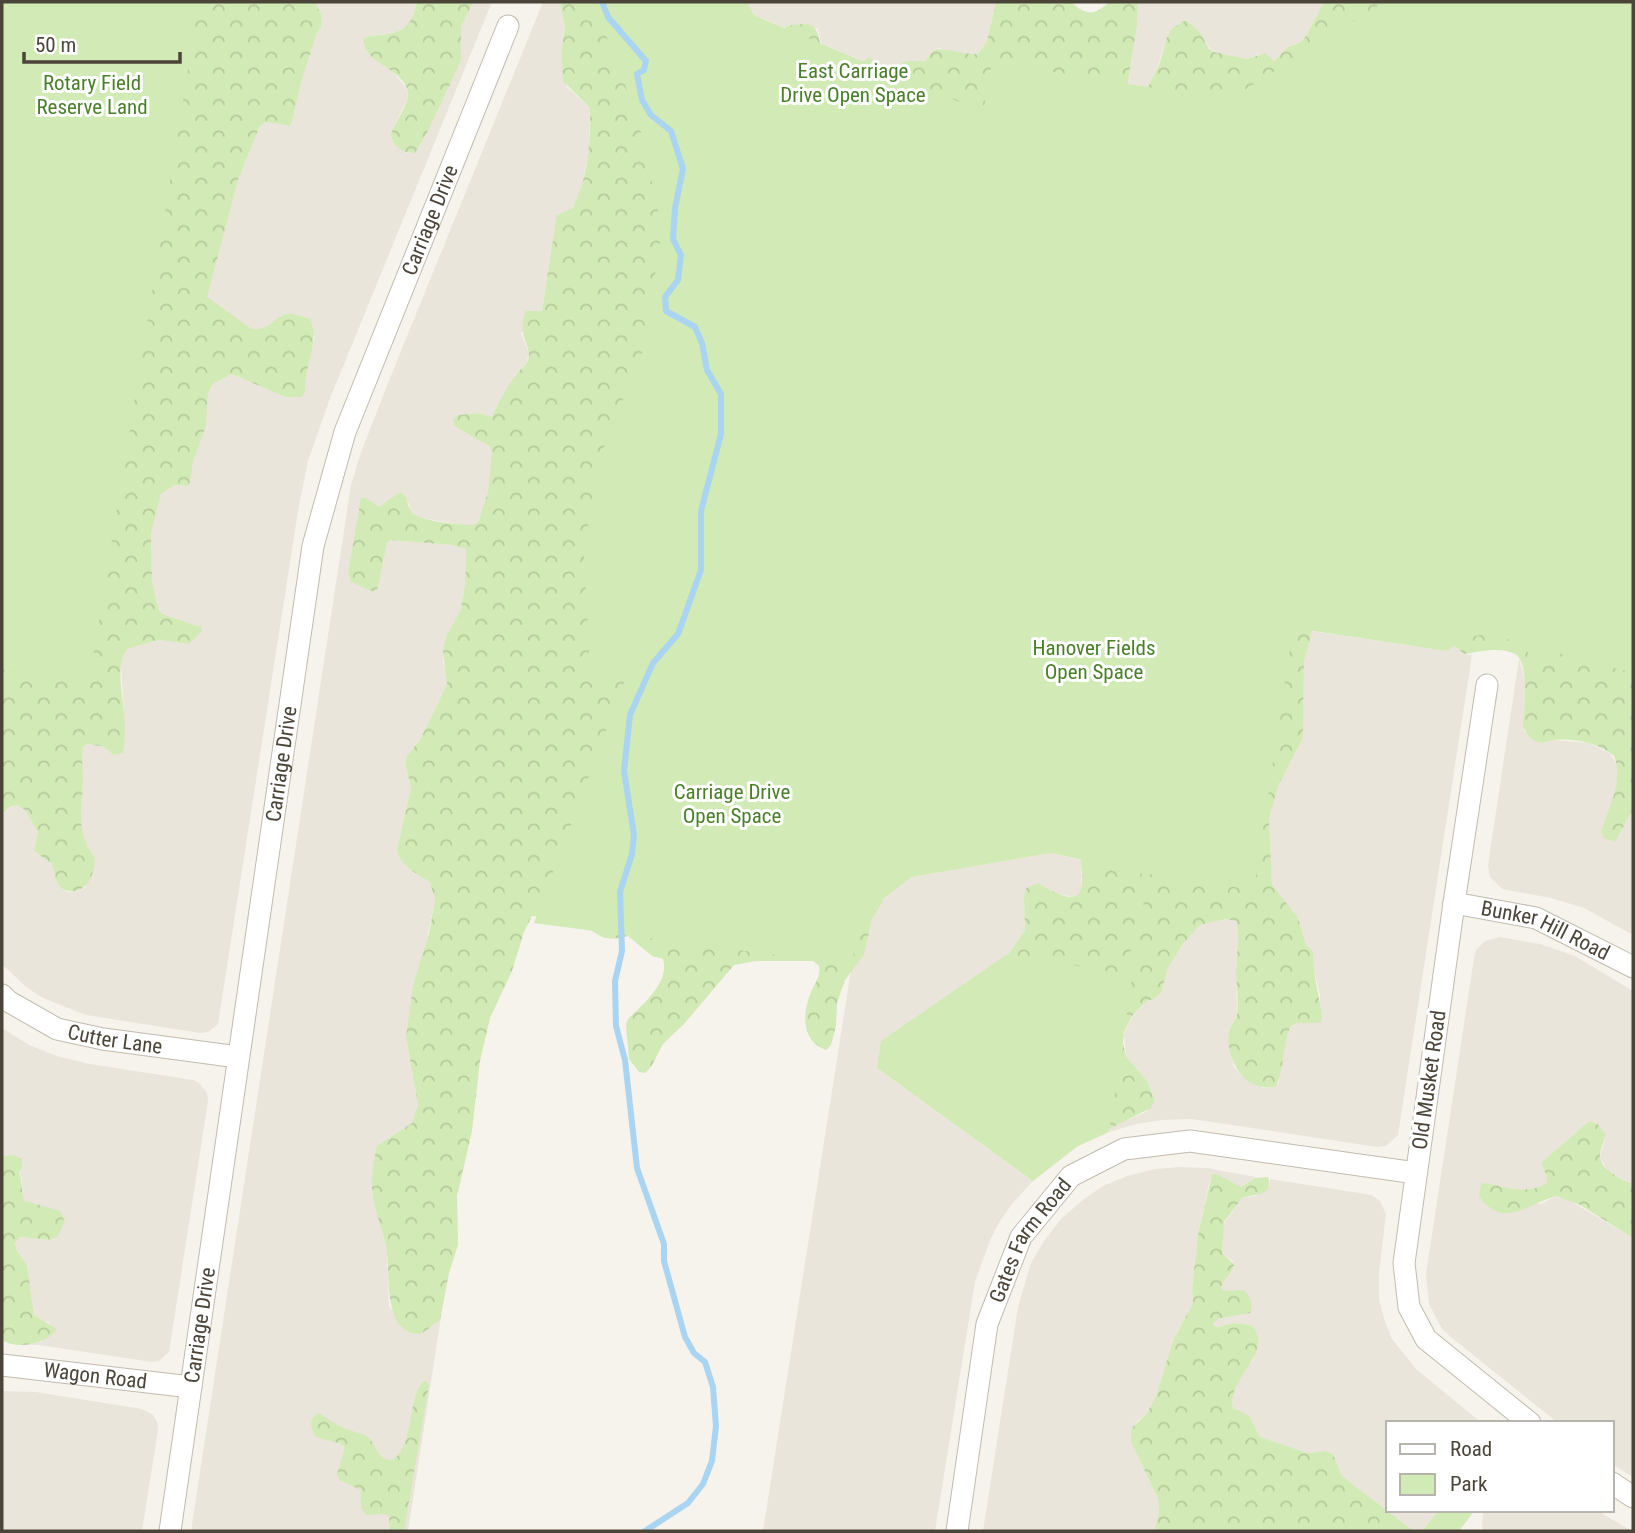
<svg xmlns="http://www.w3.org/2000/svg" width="1635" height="1533" font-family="'Roboto Condensed',sans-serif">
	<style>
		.residential { fill: #eae5da }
		.forest { fill: url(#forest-crowns) }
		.park { fill: #d2eab5 }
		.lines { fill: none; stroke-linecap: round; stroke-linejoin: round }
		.stream { stroke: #a9d4f2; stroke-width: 6 }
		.street-casing { stroke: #c2bbae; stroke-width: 23 }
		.street { stroke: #fff; stroke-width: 21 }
		.labels { text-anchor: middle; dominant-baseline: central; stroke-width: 6; stroke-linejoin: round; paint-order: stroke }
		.park-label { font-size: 21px; fill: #4a7f2a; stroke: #fff }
		.street-label { font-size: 21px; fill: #4b4439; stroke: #fff }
	</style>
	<defs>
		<pattern id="forest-crowns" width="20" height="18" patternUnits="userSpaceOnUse" patternTransform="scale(1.75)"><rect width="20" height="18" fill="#d2eab5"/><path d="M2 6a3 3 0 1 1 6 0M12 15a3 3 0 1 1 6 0" fill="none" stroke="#b6ca9c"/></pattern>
	</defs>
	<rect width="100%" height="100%" fill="#f6f3ec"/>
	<path class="residential" d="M315,2H417L412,21L409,25L397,32L366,37L367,52L392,71L405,86L408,94L406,103L393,128L407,153H414L429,129L461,61V27L467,11L473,2H492L329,401L308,461L299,505L218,1024L208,1032L200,1033L86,1015L43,998L26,987L2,964V815L11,807L17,805L25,810L38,832L34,851L52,864L57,883L62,889L68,892L78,891L86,887L85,847L80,824L83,777L81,757L83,747L88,744L104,747L113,755L125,731L121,666L123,654L127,649L159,640L189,644L201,627L162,614L158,608L152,580L151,532L161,494L175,485L188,486L190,483L193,462L206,426L208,393L213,384L232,374L285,397L305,393L304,383L315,336L282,315L271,326L261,329H252L206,298L238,180L260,126L267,122L290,126L292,122L301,83L316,35L321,27L322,16Z
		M543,2H560L565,28L561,52L567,87L590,108L589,151L580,193L573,208L558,215L556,219L542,311L521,333L529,353L526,364L516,373L492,417L480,413L458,415L454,426L489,446L493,452L488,492L478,522L476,525H462L417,517L410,510L409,503L379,507L366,499L378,588L387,543L390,540L452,545L466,549L465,584L461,609L446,637L443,662L446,669L447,684L421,738L406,758L405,764L411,787L397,850L407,867L430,882L435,900L406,1037L418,1105L413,1123L377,1146L373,1167L372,1191L387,1252L389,1306L408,1332L421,1334L440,1320L445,1291L408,1531H191L351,485L360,455L388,383Z
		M747,2H996L987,41L978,54L969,56L938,48L933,51L926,61L894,72L893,74L872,65L873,63L869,59L863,61L821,43L818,29L805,24L786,26L785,28L754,15Z
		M1138,2H1324L1306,36L1299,43L1288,47L1274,61L1260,54L1247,59L1214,52L1210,49L1200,32L1186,20L1172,28L1167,37L1159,62L1149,87L1128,84L1137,26Z
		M1311,631L1447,651L1454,645L1464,654L1472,655L1398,1135L1386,1146L1377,1147L1192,1119L1162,1120L1136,1124L1109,1132L1110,1128L1116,1125L1146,1112L1155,1100L1147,1081L1126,1056L1124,1034L1132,1017L1147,1001L1154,999L1161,993L1168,968L1183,944L1200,925L1226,919L1236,920L1239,937L1236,968L1237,1013L1228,1037L1234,1067L1242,1076L1263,1088L1275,1087L1279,1082L1283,1048L1291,1026L1297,1023H1319L1320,995L1312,962L1313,951L1306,944L1298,918L1272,884L1269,819L1279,784L1303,738L1304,661Z
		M1519,659L1526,683L1524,731L1543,743L1554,740L1588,743L1610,753L1619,769L1616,787L1615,842L1633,809V935L1584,908L1551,898L1502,889L1490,877L1488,865Z
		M1051,853L1081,860V890L1078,895L1073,897L1058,894L1038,884L1024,898L1025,930L1007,956L877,1068L1033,1181L1012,1204L1000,1221L990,1240L975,1282L935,1531H763L851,970L864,955L872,919L883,900L912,877Z
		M1500,937L1540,944L1575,956L1633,991V1184L1609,1172L1605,1166L1600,1157L1605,1139L1589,1121L1541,1163L1547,1177L1546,1184L1536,1190H1516L1485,1183L1540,1204L1557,1196L1567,1199L1633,1238V1477L1612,1464V1423H1558L1452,1338L1442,1329L1429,1304L1426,1274L1474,958L1476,950L1485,941Z
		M2,1028L29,1045L57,1056L90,1064L193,1080L199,1083L207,1093L208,1101L170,1346L169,1352L159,1361L152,1362L39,1345L15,1344L42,1342L50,1323L41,1320L34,1315L27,1265L17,1251L15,1242L20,1237L50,1240L40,1207L25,1201L21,1192L22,1180L15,1155L2,1156Z
		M1181,1167L1207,1168L1256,1177L1241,1187L1219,1175L1210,1179L1198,1234L1192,1288L1193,1303L1173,1341L1156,1396L1147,1413L1136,1422L1131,1442L1158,1499L1159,1513L1154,1531H983L1018,1307L1031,1263L1044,1241L1062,1218L1084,1199L1103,1186L1127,1176L1155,1169Z
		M1270,1179L1372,1195L1380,1201L1386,1214L1379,1273V1299L1385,1322L1392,1339L1417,1370L1482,1423H1388V1510H1439L1422,1531H1414L1342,1476L1333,1454L1325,1451L1308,1453L1260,1437L1249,1415L1233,1408L1232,1395L1236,1382L1253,1360L1251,1325L1235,1323L1217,1327L1213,1323L1218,1319L1250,1313L1221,1289L1222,1282L1234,1267L1233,1261L1222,1254L1223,1225L1242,1198L1256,1196L1270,1185Z
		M2,1391L36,1392L142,1409L153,1415L157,1422L158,1430L142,1531H2Z
		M1484,1510H1596L1632,1531H1483L1482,1521Z"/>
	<path class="forest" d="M2,2H315L322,16L321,27L316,35L301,83L292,122L290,126L267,122L260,126L238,180L207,297L252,329C274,330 273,316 288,314C295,313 303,317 310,319C321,342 303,368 305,393L301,397H285L232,374L213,384L208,393L206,426L193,462L190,483L188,486L175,485L161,494L151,533L152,580L158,608L162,614L201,627L202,631L189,644L159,640L127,649C113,668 126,707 125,730C125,738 124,745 123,753L113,755L104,747L88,744L83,747C81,759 83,768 83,780C82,810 75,834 95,858C94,878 85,898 62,889L57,883L52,864L34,851L38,832L25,810L17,805L10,807L2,815Z
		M417,2H473L461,27V61L429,129L415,153C403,153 393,147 391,135C394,122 407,109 408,95C408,68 357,63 365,37C396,32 410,36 417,2Z
		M560,2H691L784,34L786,26C811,23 816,20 821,47L854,66L869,58L873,59L868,70L887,89C891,79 895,63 908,61C914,60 919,62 926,61C928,58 930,54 933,51C939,45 967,56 978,54L987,41L996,2H1071C1087,16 1094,16 1109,2H1138L1137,26L1126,95L1142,100L1160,62L1167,37L1172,28L1186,20L1200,32L1209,49L1214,52L1247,59L1265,53L1274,61L1288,47L1299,43L1306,36L1324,2H1617L1633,388V809L1615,842L1604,838L1601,832C1609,807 1624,781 1614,756C1599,743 1573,738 1554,740C1553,740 1543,743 1543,743C1533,743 1525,734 1523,725C1524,710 1530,663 1515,654C1502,646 1478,652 1464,654L1445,637L1314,624L1304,661L1303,738L1279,784L1269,819L1272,884L1298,918L1306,944L1313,951C1312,973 1320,996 1322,1019L1319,1023H1297L1291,1026C1282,1043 1284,1077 1275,1087C1244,1091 1231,1066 1228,1039C1227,1031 1235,1022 1237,1014C1239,1000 1236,984 1236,970C1237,952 1240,938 1236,921L1226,919L1200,925L1183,944L1168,968L1161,993L1154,999L1147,1001L1132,1016L1124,1032L1123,1043L1126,1056L1147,1081L1155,1100L1151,1108L1083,1142L1033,1181L998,969L1025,930L1024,898L1026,888L1038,883C1048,889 1077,908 1081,888C1083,879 1081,868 1081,860L1198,790L888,881L882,903L872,919L864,955L845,980L837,1003L836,1026L831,1045L826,1050C801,1041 802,1013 811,992C815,982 821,977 819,966L813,961H756L734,965L684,1024L663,1044L651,1067L645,1073L639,1072L629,1059L626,1024L628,1019C643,1004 670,982 663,959L652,956L628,936C601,943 603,935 582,926C566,920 549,917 532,916L524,932L512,971L490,1018L480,1061L472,1131L457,1196L458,1245L449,1273L440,1320L421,1334C383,1336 390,1277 387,1253C384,1232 374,1211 372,1189C371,1174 374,1160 377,1146L412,1123L418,1105L406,1037L413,986L429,933L435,900L430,882C417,874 400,866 397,850L411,787L405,764L406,758L421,738L447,684L443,651L446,637L461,609L465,584L466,549L452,545L390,540L387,543L378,588L374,592L351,582L348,573L361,498H366L379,507L400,492C408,497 406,503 411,511C418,522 463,525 475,525L478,522L488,492L492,452L489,446L454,426L453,420L458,415L480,413L492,417C499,402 507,386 517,373C521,368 526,366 528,360C533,346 515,336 526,311H542L556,219L557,215L573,208C588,176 591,142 590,108L563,81L561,52L565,28Z
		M1589,1121L1599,1125L1605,1134C1605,1141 1600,1149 1600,1156C1601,1171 1622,1179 1633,1184V1238L1580,1205L1557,1196C1528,1203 1503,1231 1479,1196L1481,1184L1485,1183C1506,1187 1527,1195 1546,1184L1547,1177L1541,1163Z
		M15,1155L21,1159L22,1168L19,1172C23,1182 20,1191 25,1201L60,1211L65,1222L57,1237L50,1240L20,1237L15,1243L17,1251L27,1265L34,1315L57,1329C48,1344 16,1350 2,1340V1156Z
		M1212,1174L1219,1175L1241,1187L1255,1178L1268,1177C1275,1196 1254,1194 1242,1198L1224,1222L1222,1253L1234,1264C1233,1274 1222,1278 1221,1289L1225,1291L1243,1290C1250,1295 1254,1305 1250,1313L1218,1319L1213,1324L1217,1327L1235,1323L1251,1325C1276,1353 1226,1377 1233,1408L1249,1415L1260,1437L1308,1453L1325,1451L1333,1454L1342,1476L1414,1531H1154L1159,1513L1158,1499L1131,1442V1429L1147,1413L1156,1396L1173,1341L1193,1303L1192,1288L1198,1234Z
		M425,1380L429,1385L404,1531H390L389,1516L384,1514L366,1515L361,1508V1490L339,1480L337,1474L345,1448L342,1444L316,1437C310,1428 308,1419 319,1413C327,1418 335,1424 344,1428C353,1433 362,1431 370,1439C378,1449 378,1461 393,1460C417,1441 405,1398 425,1380Z"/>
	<path class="park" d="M2,2H199L89,682L2,670Z
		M593,2H747L754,15L983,112L992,62L1229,100L1379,5V2H1633V673L1547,650L1544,666L1538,665C1516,632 1478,624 1447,651L1293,628L1254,890L1148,874L1109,1132L1072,1149L1033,1181L877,1068L881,1041L1006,955L1127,974L1142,873L1051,853L912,877L859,918L852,965L534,923L626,678L590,672L584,553L598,462L644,348L662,229L638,119Z
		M1439,1510H1475L1459,1531H1422Z"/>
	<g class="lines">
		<path class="stream" d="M602,2L608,17L646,61L644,70L637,74L642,100L651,115L671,131L683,169L675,208L673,239L681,255L678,280L665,297L666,311L695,327L702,343L707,370L721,394V434L701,511V570L678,634L653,663L630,715L624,771L634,835L632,854L620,892L622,951L615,981L616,1026L625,1060L637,1168L664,1244V1261L685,1337L694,1353L705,1362L713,1387L716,1426L712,1461L703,1484L688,1503L645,1531"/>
		<defs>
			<g id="street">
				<path d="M1487,685L1454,903L1404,1263L1409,1307L1426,1339L1530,1423"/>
				<path id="s1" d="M1454,903L1536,918L1633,967"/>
				<path id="s2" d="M2,995L8,1001L57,1029L103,1039L238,1057"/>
				<path id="s3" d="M2,1365L191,1387"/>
				<path d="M1612,1483L1633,1497"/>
				<path id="s4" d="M170,1531L313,546L345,432L508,26"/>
				<path id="s5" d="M957,1531L987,1324L1021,1237L1071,1176L1124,1149L1190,1141L1416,1173"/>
			</g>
		</defs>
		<use href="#street" class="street-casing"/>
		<use href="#street" class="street"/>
	</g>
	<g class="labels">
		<g class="park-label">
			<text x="853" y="71">East Carriage<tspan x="853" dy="24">Drive Open Space</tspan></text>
			<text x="92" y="83">Rotary Field<tspan x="92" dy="24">Reserve Land</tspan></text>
			<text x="1094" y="648">Hanover Fields<tspan x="1094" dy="24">Open Space</tspan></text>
			<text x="732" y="792">Carriage Drive<tspan x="732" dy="24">Open Space</tspan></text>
		</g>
		<g class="street-label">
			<text stroke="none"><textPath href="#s4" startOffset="1342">Carriage Drive</textPath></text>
			<text stroke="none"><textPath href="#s4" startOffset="775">Carriage Drive</textPath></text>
			<text stroke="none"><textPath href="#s1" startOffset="96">Bunker Hill Road</textPath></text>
			<text stroke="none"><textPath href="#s2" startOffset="124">Cutter Lane</textPath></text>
			<text transform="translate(1429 1080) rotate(-82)">Old Musket Road</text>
			<text stroke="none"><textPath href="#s5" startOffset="304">Gates Farm Road</textPath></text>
			<text stroke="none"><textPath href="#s4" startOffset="208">Carriage Drive</textPath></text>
			<text stroke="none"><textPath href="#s3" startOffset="94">Wagon Road</textPath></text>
		</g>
	</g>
	<rect width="1635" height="1533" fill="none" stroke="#4b4439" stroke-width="7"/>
	<rect x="1386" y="1421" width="228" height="91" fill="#ffffff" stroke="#b7b4b0" stroke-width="2"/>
	<rect x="1400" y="1444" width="35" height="10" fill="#ffffff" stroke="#b7b4b0" stroke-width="2"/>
	<text x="1450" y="1456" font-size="21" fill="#4b4439">Road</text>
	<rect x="1400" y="1474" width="35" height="21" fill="#d2eab5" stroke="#b7b4b0" stroke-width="2"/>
	<text x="1450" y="1491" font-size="21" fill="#4b4439">Park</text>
	<path d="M24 52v10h156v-10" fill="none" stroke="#4b4439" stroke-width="3.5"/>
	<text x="35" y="52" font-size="21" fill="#4b4439" stroke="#ffffff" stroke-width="5" paint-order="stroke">50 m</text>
</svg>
